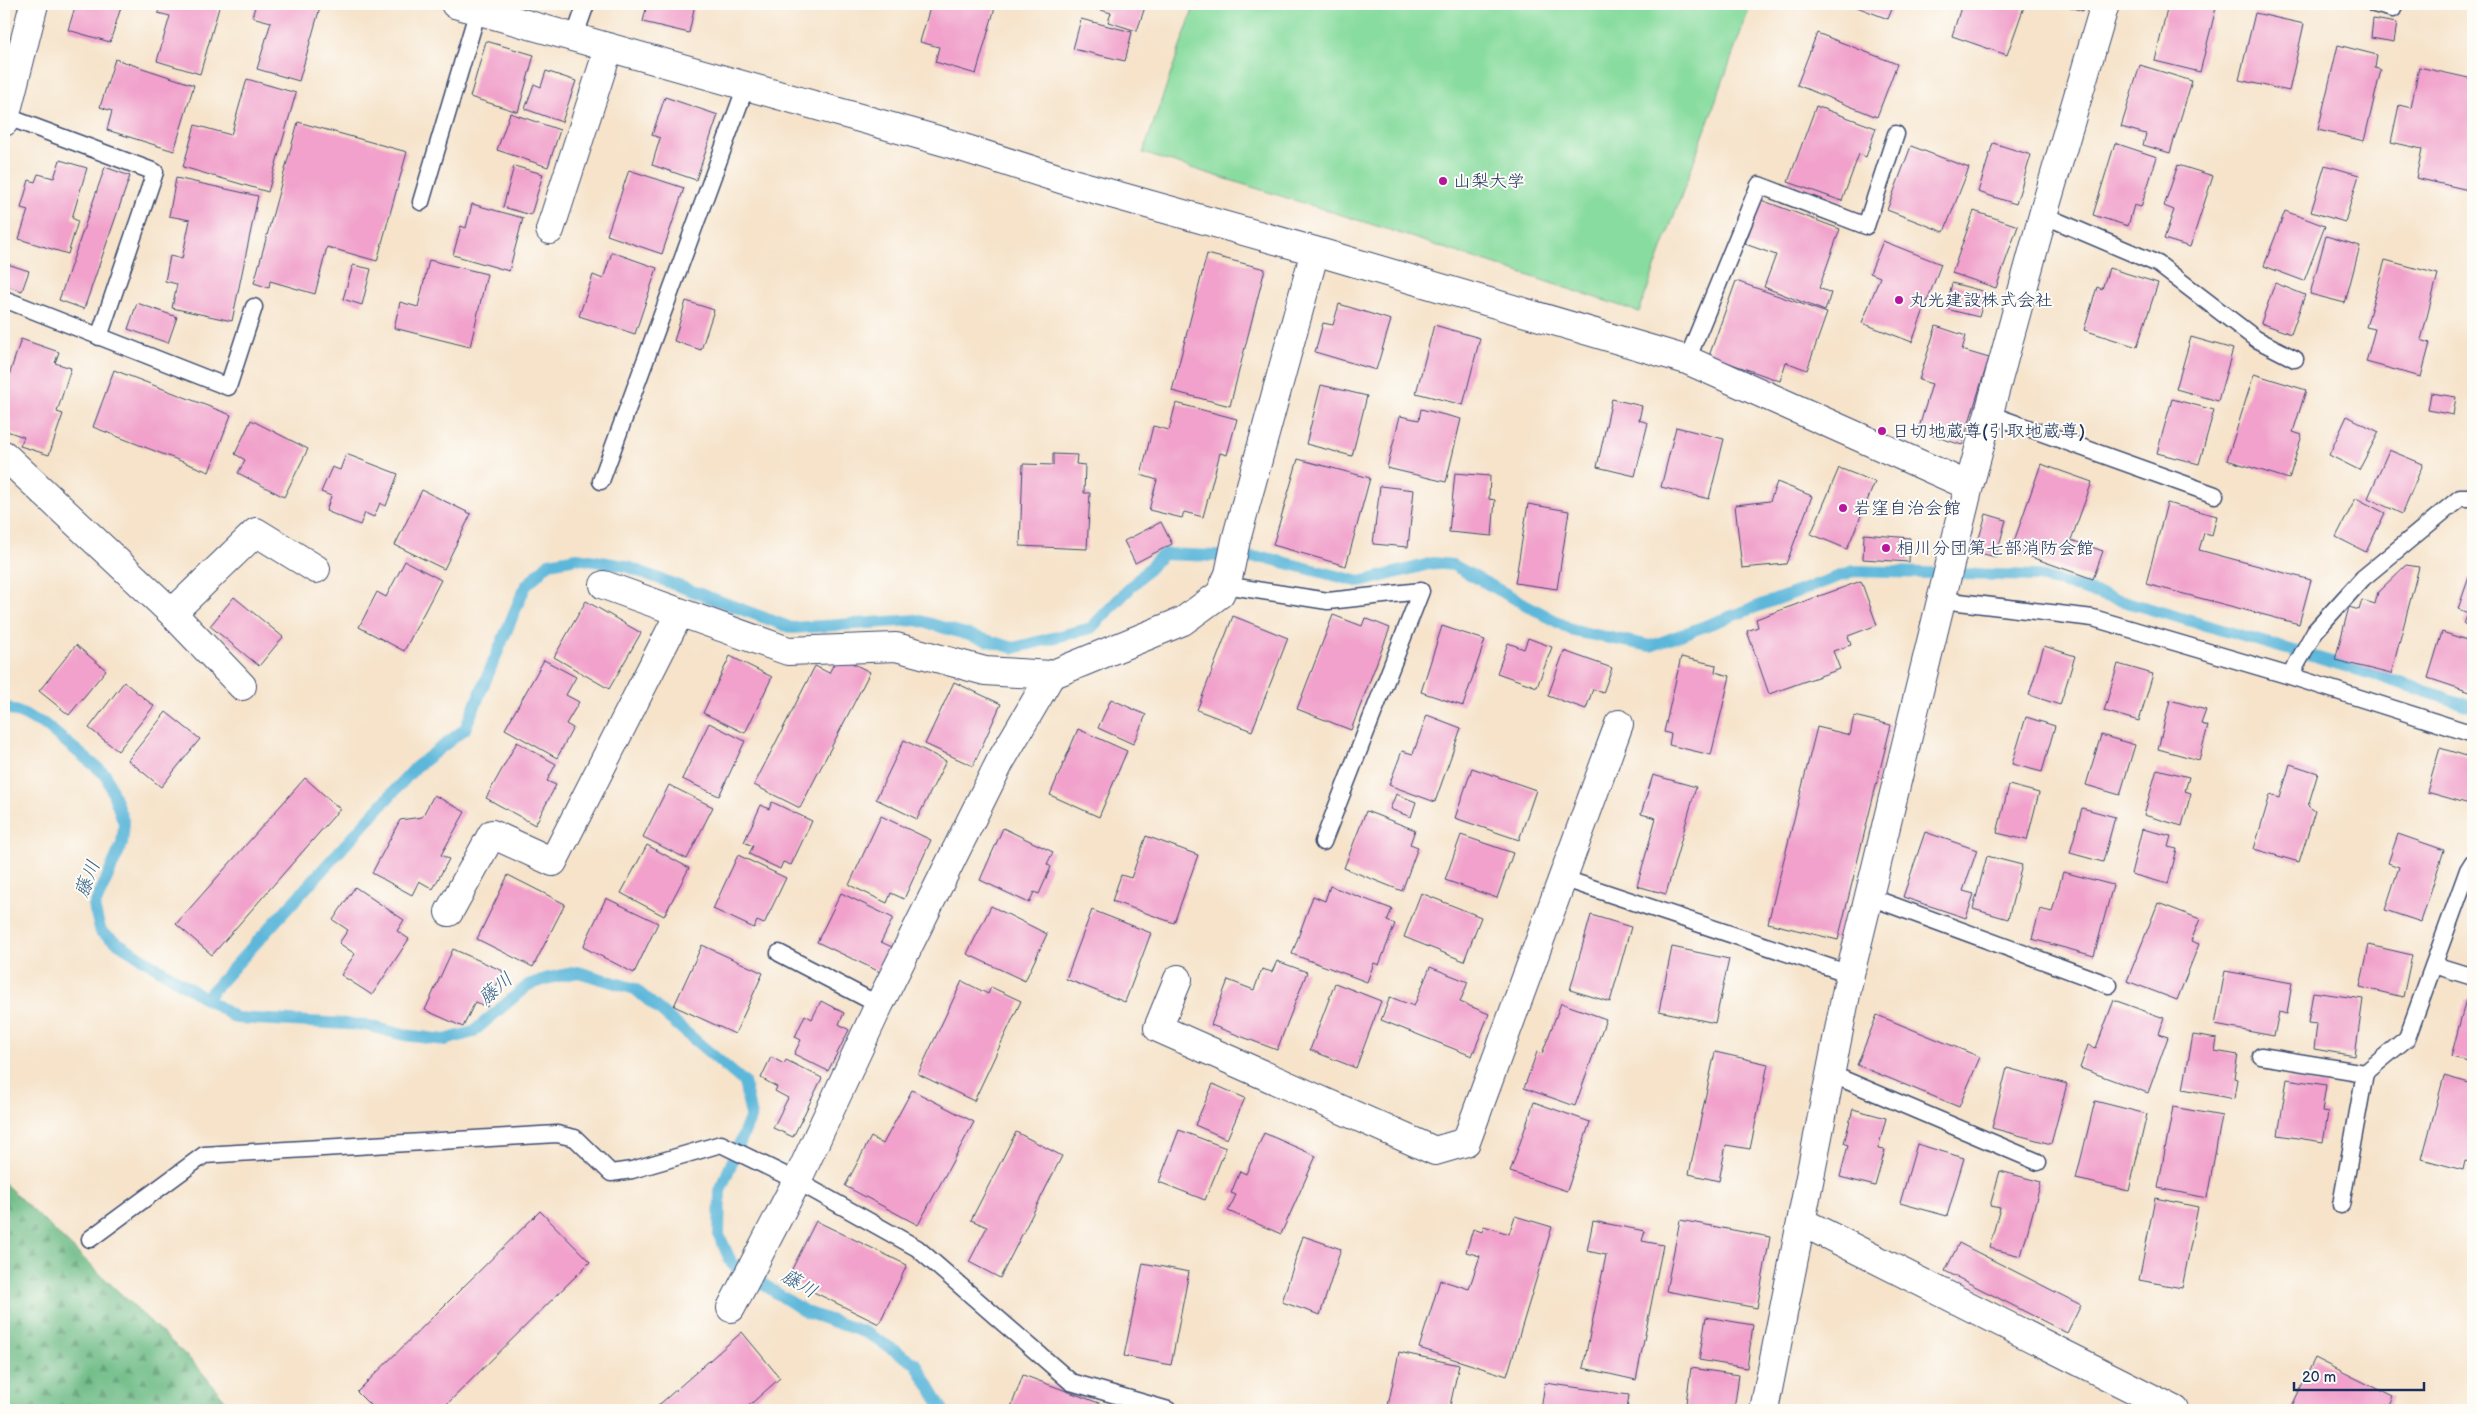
<svg xmlns="http://www.w3.org/2000/svg" width="2477" height="1414" font-family="'Balsamiq Sans','Klee One',sans-serif">
	<style>
		.grass { fill: #88dc9f; stroke: #52867e }
		.forest { fill: url(#forest-firs); stroke: #447672 }
		.lines { fill: none; stroke-linecap: round; stroke-linejoin: round }
		.stream { stroke: #5db7da; stroke-width: 12 }
		.building { fill: #f1a1cb }
		.service-casing { stroke: #3c4a6e; stroke-width: 19 }
		.minor-casing { stroke: #3c4a6e; stroke-width: 30 }
		.service { stroke: #fff; stroke-width: 16 }
		.minor { stroke: #fff; stroke-width: 28 }
		.poi-dot { fill: #b5179e; stroke: #fdfcf7; stroke-width: 2 }
		.labels { text-anchor: middle; dominant-baseline: central; stroke-width: 4; stroke-linejoin: round; paint-order: stroke }
		.poi-label { font-size: 18px; fill: #1b2f5e; stroke: #fdfcf7; text-anchor: start }
		.water-label { font-size: 19px; font-style: italic; fill: #325f89; stroke: #fdfcf7 }
	</style>
	<defs>
		<pattern id="forest-firs" width="22" height="20" patternUnits="userSpaceOnUse" patternTransform="scale(1.25)"><rect width="22" height="20" fill="#6ebc86"/><path d="M5 1l3.5 6h-7zM16 11l3.5 6h-7z" fill="#5a9971"/></pattern>
	</defs>
	<rect width="100%" height="100%" fill="#fdfcf7"/>
	<filter id="ink" filterUnits="userSpaceOnUse"><feTurbulence type="fractalNoise" baseFrequency=".02" numOctaves="2"/><feDisplacementMap in="SourceGraphic" scale="10" xChannelSelector="R" yChannelSelector="G"/><feConvolveMatrix kernelMatrix="1 2 1 2 8 2 1 2 1" color-interpolation-filters="sRGB"/></filter>
	<filter id="wash" filterUnits="userSpaceOnUse"><feTurbulence type="fractalNoise" baseFrequency=".0096" numOctaves="4" result="noise"/><feDisplacementMap in="SourceGraphic" scale="20" xChannelSelector="R" yChannelSelector="G"/><feGaussianBlur stdDeviation="1.12" result="paint"/><feColorMatrix in="noise" values="0 0 0 0 0 0 0 0 0 0 0 0 0 0 0 0 0 1.4 0 .05"/><feComposite in="paint" operator="in"/></filter>
	<g filter="url(#wash)">
		<rect width="100%" height="100%" fill="#f6e3ca"/>
		<path class="grass" d="M1195,4H1751L1639,312L1377,226L1143,153Z"/>
		<path class="forest" d="M4,1183L196,1365L233,1410H4Z"/>
		<g class="lines">
			<path class="stream" d="M4,706L44,724L106,775L124,823L122,844L94,907L101,932L236,1018L365,1025L404,1035L445,1040L473,1032L528,985L549,978L578,972L635,989L744,1082L751,1116L720,1191L719,1235L732,1264L806,1312L867,1333L916,1364L943,1410
				M205,999L416,767L465,729L525,587L549,563L577,558L625,566L792,628L917,620L1014,648L1091,628L1163,554L1267,558L1360,582L1433,563L1453,565L1574,631L1651,646L1853,571L2038,576L2379,676L2473,707"/>
		</g>
		<g id="blocks">
			<path class="building" d="M76,4H122L110,42L68,30Z
				M161,4H220L200,74L157,61L170,16L158,13Z
				M256,4H321L299,81L257,69L271,22L252,17Z
				M647,4H695L689,33L643,22Z
				M931,4H996L976,74L935,62L939,47L920,42Z
				M1092,4H1146L1137,31L1108,22L1111,13L1091,7Z
				M1849,4H1894L1888,19Z
				M1962,4H2025L2007,55L1952,36Z
				M2061,4H2085L2083,11Z
				M2168,4H2217L2200,72L2155,61Z
				M2457,4H2473V11L2456,7Z
				M2255,13L2304,24L2289,91L2239,80Z
				M1081,19L1132,32L1125,61L1073,49Z
				M2373,19L2397,23L2394,42L2371,38Z
				M1817,33L1897,64L1877,117L1797,85Z
				M486,41L534,55L518,112L470,97Z
				M2338,45L2377,55L2375,68L2381,70L2364,141L2318,130Z
				M115,59L194,85L174,151L107,130L112,111L100,107Z
				M2140,65L2192,81L2170,153L2143,145L2146,134L2121,127Z
				M2419,67L2473,79V119L2470,133H2473L2470,155L2473,156V191L2416,178L2422,149L2391,142L2399,105L2411,108Z
				M546,71L576,81L562,122L525,109L534,84L541,87Z
				M247,79L296,93L268,192L183,167L195,125L231,135Z
				M665,97L718,115L696,180L652,165L660,138L652,135Z
				M1816,106L1876,128L1866,157L1859,154L1842,201L1788,182Z
				M510,113L560,130L548,167L497,150Z
				M298,122L407,152L377,261L327,247L315,294L270,281L269,288L254,283Z
				M1993,143L2031,155L2016,204L1978,192Z
				M2115,143L2157,157L2141,207L2134,205L2128,226L2093,215Z
				M1911,146L1969,168L1944,232L1887,210Z
				M60,160L87,168L72,218L78,221L68,254L19,239L28,210L21,208L29,180L35,182L38,174L54,178Z
				M2178,165L2213,176L2190,247L2164,239L2174,210L2164,206Z
				M2325,165L2359,175L2345,222L2311,212Z
				M514,166L543,174L531,215L503,207Z
				M105,167L130,176L84,309L59,300Z
				M629,170L684,188L662,254L607,235Z
				M176,178L258,196L232,321L172,308L177,284L165,281L170,256L182,259L190,220L169,216Z
				M1761,200L1840,229L1819,288L1831,293L1825,311L1764,287L1776,255L1745,244Z
				M472,204L523,218L509,271L453,255L461,226L466,228Z
				M1974,211L2018,226L1996,288L1952,273Z
				M2285,211L2325,226L2304,281L2264,266Z
				M2326,236L2360,246L2345,303L2310,294Z
				M1883,241L1941,264L1912,342L1862,323L1880,277L1870,273Z
				M612,252L657,268L635,334L579,316L593,275L603,279Z
				M1207,254L1265,269L1230,406L1172,391Z
				M429,260L487,274L470,347L394,328L400,302L418,307Z
				M2385,260L2438,274L2421,340L2430,343L2421,377L2366,362L2375,329L2366,327Z
				M4,263L29,271L22,291L4,285Z
				M353,265L371,269L362,305L343,299Z
				M2109,268L2158,283L2137,347L2084,330L2097,287L2102,289Z
				M1736,281L1827,313L1807,370L1786,362L1780,381L1709,356Z
				M1952,283L1986,292L1979,317L1946,309Z
				M2275,283L2305,295L2291,334L2261,323Z
				M686,301L714,310L701,350L674,341Z
				M137,303L177,317L168,343L128,329Z
				M1339,304L1391,320L1376,370L1315,352L1323,323L1333,325Z
				M1434,325L1480,338L1463,405L1416,393Z
				M1936,326L1966,336L1962,350L1989,358L1962,445L1918,431L1932,384L1919,380Z
				M2191,337L2233,349L2218,401L2176,389Z
				M21,339L59,352L55,363L71,368L57,412L63,414L49,455L20,446L24,437L4,430V391Z
				M114,370L231,415L209,472L93,427Z
				M2254,374L2306,390L2293,432L2302,435L2289,479L2227,460Z
				M1321,385L1367,396L1352,456L1306,444Z
				M2431,393L2456,397L2453,415L2428,410Z
				M1612,399L1642,406L1639,420L1648,423L1635,476L1597,467Z
				M2172,399L2214,410L2199,464L2157,453Z
				M1176,403L1237,419L1227,455L1220,453L1203,517L1184,512L1182,518L1149,510L1157,480L1141,475L1153,426L1169,430Z
				M1421,409L1461,419L1446,482L1387,468L1400,416L1419,420Z
				M2347,416L2379,432L2359,470L2329,455Z
				M251,420L308,449L284,497L238,473L245,460L235,454Z
				M1676,427L1724,439L1709,499L1661,487Z
				M2389,450L2423,464L2402,514L2368,498Z
				M346,454L398,474L386,506L380,503L374,517L365,513L360,525L326,511L331,496L321,492L332,467L340,470Z
				M1053,454L1077,455L1076,464L1085,465L1084,493H1090L1087,549L1020,546L1023,464L1053,465Z
				M1298,459L1370,478L1346,566L1273,545Z
				M2041,464L2092,482L2071,540L2103,551L2093,579L2011,550Z
				M1839,468L1875,482L1847,549L1811,534Z
				M1455,473L1490,476L1489,499L1495,500L1492,536L1449,532Z
				M1777,482L1812,496L1786,564L1742,568L1735,505L1770,501Z
				M1380,486L1414,490L1408,547L1373,544Z
				M422,490L471,514L444,569L395,545Z
				M2356,498L2385,513L2366,552L2336,537Z
				M2167,503L2217,516L2212,535L2204,533L2199,550L2311,580L2299,624L2146,584Z
				M1528,504L1569,511L1557,589L1515,583Z
				M1986,514L2006,520L1996,557L1975,552Z
				M1161,522L1172,544L1135,563L1124,541Z
				M1864,534L1910,538L1909,562L1863,559Z
				M405,561L441,580L404,651L359,627L377,592L386,597Z
				M2406,565L2419,567L2391,674L2335,660L2349,607L2359,610L2362,600L2375,604L2378,592Z
				M2469,577L2473,579V627L2464,624L2468,613L2458,609Z
				M1861,581L1877,625L1848,636L1851,645L1833,651L1840,669L1769,694L1747,631L1758,627L1756,619Z
				M234,597L283,637L259,666L210,626Z
				M586,601L641,633L609,689L554,657Z
				M1333,615L1362,626L1365,618L1390,628L1351,730L1297,709Z
				M1233,616L1288,638L1252,731L1197,710Z
				M1442,626L1485,640L1463,706L1421,692Z
				M2442,632L2473,642V693L2428,678Z
				M1528,638L1552,647L1537,687L1497,673L1508,643L1524,649Z
				M76,645L106,670L69,715L39,691Z
				M2044,646L2075,656L2060,705L2029,695Z
				M1564,651L1612,668L1603,693L1593,689L1586,709L1548,696Z
				M730,656L772,677L745,733L703,713Z
				M838,656L870,672L800,808L754,785L815,666L829,673Z
				M1681,657L1716,665L1715,672L1730,676L1711,755L1669,745L1671,734L1664,732Z
				M544,660L576,677L566,695L579,702L566,724L573,728L557,758L505,729Z
				M2118,664L2153,674L2139,721L2104,711Z
				M124,682L154,706L118,751L89,728Z
				M954,682L1001,704L973,766L925,744Z
				M1111,699L1146,715L1133,744L1098,728Z
				M2170,700L2206,710L2201,724L2208,726L2199,760L2158,749Z
				M166,712L200,739L161,787L128,760Z
				M1427,715L1461,728L1435,802L1389,785L1402,751L1413,754Z
				M1854,716L1891,725L1838,940L1768,923L1817,727L1850,735Z
				M2026,717L2055,726L2042,772L2012,764Z
				M709,723L745,741L719,796L682,779Z
				M1078,729L1127,751L1099,817L1050,795Z
				M2101,735L2135,745L2120,795L2086,785Z
				M904,740L946,761L917,819L876,799Z
				M517,742L556,764L547,781L556,785L535,825L486,798Z
				M2440,748L2473,758V805L2427,792Z
				M2290,764L2318,773L2308,806L2315,811L2299,862L2254,849L2270,795L2280,798Z
				M1472,768L1536,790L1519,840L1455,818Z
				M2157,769L2189,777L2185,791L2191,793L2182,826L2144,815Z
				M1653,775L1696,787L1666,894L1637,886L1656,818L1641,814Z
				M305,778L340,809L212,955L176,924Z
				M669,785L713,807L687,859L643,837Z
				M2009,785L2039,793L2027,840L1997,833Z
				M1396,794L1416,802L1411,817L1390,809Z
				M434,795L465,812L441,855L449,859L433,889L419,881L412,895L372,873L400,820L422,817Z
				M772,802L812,821L791,865L783,862L780,869L749,854L753,846L744,842L761,805L769,809Z
				M2082,808L2115,817L2103,862L2070,853Z
				M1366,811L1415,830L1410,844L1418,847L1402,891L1344,868Z
				M881,816L931,840L904,899L891,893L887,903L849,885Z
				M1003,828L1053,852L1047,864L1051,867L1039,894L1034,892L1029,903L980,880Z
				M2142,829L2171,836L2168,847L2177,849L2168,884L2131,874Z
				M1925,832L1977,850L1963,891L1974,894L1966,918L1903,897Z
				M2398,834L2444,850L2421,922L2385,910L2399,867L2388,863Z
				M1461,835L1513,853L1497,898L1445,880Z
				M1146,836L1198,855L1174,923L1112,901L1121,875L1131,878Z
				M647,845L689,868L664,916L621,893Z
				M738,855L786,878L764,924L757,921L754,928L713,909Z
				M1987,856L2022,865L2008,919L1973,909Z
				M2063,872L2113,885L2094,956L2032,939L2040,909L2052,912Z
				M508,875L565,904L533,967L477,939Z
				M1330,886L1392,909L1387,921L1395,924L1379,965L1374,963L1367,982L1292,954L1313,896L1325,901Z
				M355,887L404,920L397,931L409,939L372,995L341,975L355,954L339,943L348,930L333,920Z
				M841,893L893,918L881,942L892,947L880,972L817,942Z
				M1421,893L1481,917L1464,961L1404,937Z
				M606,898L658,923L634,973L583,947Z
				M2158,903L2200,919L2191,941L2199,944L2177,1000L2127,981Z
				M991,906L1047,934L1025,981L967,954Z
				M1092,910L1151,933L1125,1002L1066,979Z
				M1591,915L1631,927L1610,1002L1570,990Z
				M702,945L763,973L735,1034L674,1006Z
				M2369,945L2412,955L2403,997L2360,987Z
				M1672,947L1729,959L1715,1023L1659,1011Z
				M453,949L503,971L487,1007L475,1002L463,1027L425,1010Z
				M1277,961L1307,972L1277,1050L1211,1025L1228,980L1254,990L1262,969L1272,972Z
				M1430,967L1468,982L1460,1002L1489,1014L1472,1056L1381,1020L1390,997L1414,1006Z
				M2225,971L2292,983L2287,1014L2279,1012L2274,1036L2215,1025Z
				M962,981L988,994L991,987L1021,1001L974,1101L918,1074Z
				M1335,983L1381,1001L1356,1068L1310,1050Z
				M2313,992L2363,999L2355,1056L2314,1049L2317,1024L2308,1023Z
				M2466,999L2473,1001V1062L2451,1057Z
				M2114,1000L2164,1018L2159,1034L2168,1037L2148,1093L2080,1068L2088,1045L2096,1048Z
				M821,1001L844,1013L839,1024L849,1030L828,1071L794,1054L801,1040L795,1037L805,1015L812,1019Z
				M1561,1003L1606,1019L1575,1106L1524,1088L1537,1052L1542,1054Z
				M1877,1015L1980,1057L1959,1107L1857,1065Z
				M2193,1035L2217,1039L2215,1051L2238,1055L2234,1078L2237,1079L2234,1099L2183,1089Z
				M1715,1052L1768,1064L1750,1149L1726,1145L1719,1181L1689,1174Z
				M771,1057L784,1064L786,1060L822,1078L793,1137L773,1128L788,1098L775,1091L777,1087L761,1078Z
				M2007,1068L2067,1084L2051,1144L1992,1128Z
				M2444,1076L2473,1084V1163L2465,1161L2463,1170L2422,1159Z
				M2287,1079L2326,1085L2322,1112L2328,1113L2323,1142L2278,1135Z
				M1213,1084L1245,1098L1227,1139L1195,1125Z
				M912,1090L974,1122L918,1225L845,1186L871,1137L883,1144Z
				M2095,1101L2147,1114L2129,1191L2076,1179Z
				M1534,1102L1590,1122L1567,1191L1510,1172Z
				M2173,1107L2222,1116L2207,1198L2158,1188Z
				M1853,1109L1886,1118L1878,1149L1885,1150L1875,1186L1840,1177L1848,1145L1844,1143Z
				M1179,1130L1226,1148L1205,1200L1159,1182Z
				M1016,1132L1062,1156L1000,1278L969,1262L987,1227L971,1220Z
				M1264,1133L1316,1156L1281,1234L1228,1211L1236,1195L1231,1193L1240,1171L1246,1174Z
				M1917,1144L1964,1158L1947,1216L1900,1203Z
				M2000,1171L2041,1182L2021,1256L1989,1248L2000,1208L1990,1206Z
				M2155,1198L2198,1207L2182,1288L2139,1280Z
				M540,1211L590,1262L441,1410H375L357,1392Z
				M1515,1216L1552,1227L1507,1376L1419,1348L1440,1280L1469,1289L1480,1256L1466,1252L1473,1229L1482,1232L1484,1226L1509,1234Z
				M1680,1220L1770,1237L1757,1308L1666,1291Z
				M816,1221L907,1265L879,1324L787,1279Z
				M1593,1221L1645,1231L1642,1241L1663,1245L1636,1380L1583,1368L1606,1255L1587,1251Z
				M1303,1236L1341,1249L1320,1315L1282,1302Z
				M1959,1243L2081,1305L2067,1333L1945,1271Z
				M1143,1263L1189,1272L1171,1365L1124,1356Z
				M1706,1317L1753,1325L1747,1368L1699,1360Z
				M742,1332L780,1378L744,1410H653Z
				M1399,1352L1459,1365L1449,1410H1391L1392,1407L1388,1406Z
				M2315,1358L2393,1397L2387,1410H2290Z
				M1691,1368L1739,1375L1734,1410H1685Z
				M1023,1375L1118,1410H1010Z
				M1545,1383L1629,1395L1627,1410H1541Z"/>
		</g>
	</g>
	<g filter="url(#ink)">
		<use href="#blocks" fill-opacity="0" stroke="#3c4a6e" stroke-width="1"/>
		<g class="lines">
			<defs>
				<path id="service" d="M2374,4L2393,9
					M574,38L586,4
					M5,116L155,172L99,337
					M421,202L478,10
					M2043,215L2158,264L2256,339L2295,359
					M4,299L228,387L254,307
					M1687,360L1759,185L1866,226L1896,134
					M1989,414L2215,495
					M601,481L746,86
					M1224,585L1328,601L1421,591L1323,842
					M1942,600L2093,618L2290,676L2473,734
					M2290,676L2315,631L2363,578L2460,498H2473
					M1562,878L1850,974
					M1870,897L2109,985
					M779,953L879,1005
					M2434,965L2473,977
					M2261,1056L2365,1073
					M1831,1074L2038,1162
					M2341,1205L2365,1073L2407,1038L2468,870L2473,862
					M90,1239L204,1155L557,1134L575,1138L611,1173L632,1170L721,1144L797,1181L917,1248L1071,1382L1168,1410"/>
				<path id="minor" d="M455,4L945,142L1076,184L1315,251L1687,360L1969,486
					M4,122L34,4
					M550,230L609,47
					M4,455L172,613L256,532L316,569
					M604,585L788,651L896,647L985,671L1051,675
					M172,613L242,686
					M449,912L492,834L553,862L680,612
					M1178,979L1158,1028L1435,1151L1466,1142L1619,724
					M1802,1222L2175,1410
					M731,1308L797,1181L879,1005L1000,762L1051,675L1183,621L1220,594L1229,574L1236,540L1315,251
					M1764,1410L1850,974L1969,486L2043,215L2105,4"/>
			</defs>
			<use href="#service" class="service-casing"/>
			<use href="#minor" class="minor-casing"/>
			<use href="#service" class="service"/>
			<use href="#minor" class="minor"/>
		</g>
	</g>
	<g class="poi-dot">
		<circle cx="1443" cy="181" r="5"/>
		<circle cx="1899" cy="300" r="5"/>
		<circle cx="1882" cy="431" r="5"/>
		<circle cx="1843" cy="508" r="5"/>
		<circle cx="1886" cy="548" r="5"/>
	</g>
	<g class="labels">
		<g class="poi-label">
			<text x="1453" y="181">山梨大学</text>
			<text x="1909" y="300">丸光建設株式会社</text>
			<text x="1892" y="431">日切地蔵尊(引取地蔵尊)</text>
			<text x="1853" y="508">岩窪自治会館</text>
			<text x="1896" y="548">相川分団第七部消防会館</text>
		</g>
		<g class="water-label">
			<text transform="translate(88 879) rotate(-69)">藤川</text>
			<text transform="translate(496 989) rotate(-40)">藤川</text>
			<text transform="translate(799 1284) rotate(31)">藤川</text>
		</g>
	</g>
	<rect width="2477" height="1414" fill="none" stroke="#fdfcf7" stroke-width="20"/>
	<path d="M2294 1382v8h130v-8" fill="none" stroke="#1b2f5e" stroke-width="2.5"/>
	<text x="2302" y="1382" font-size="15" fill="#1b2f5e" stroke="#fdfcf7" stroke-width="4" paint-order="stroke">20 m</text>
</svg>
